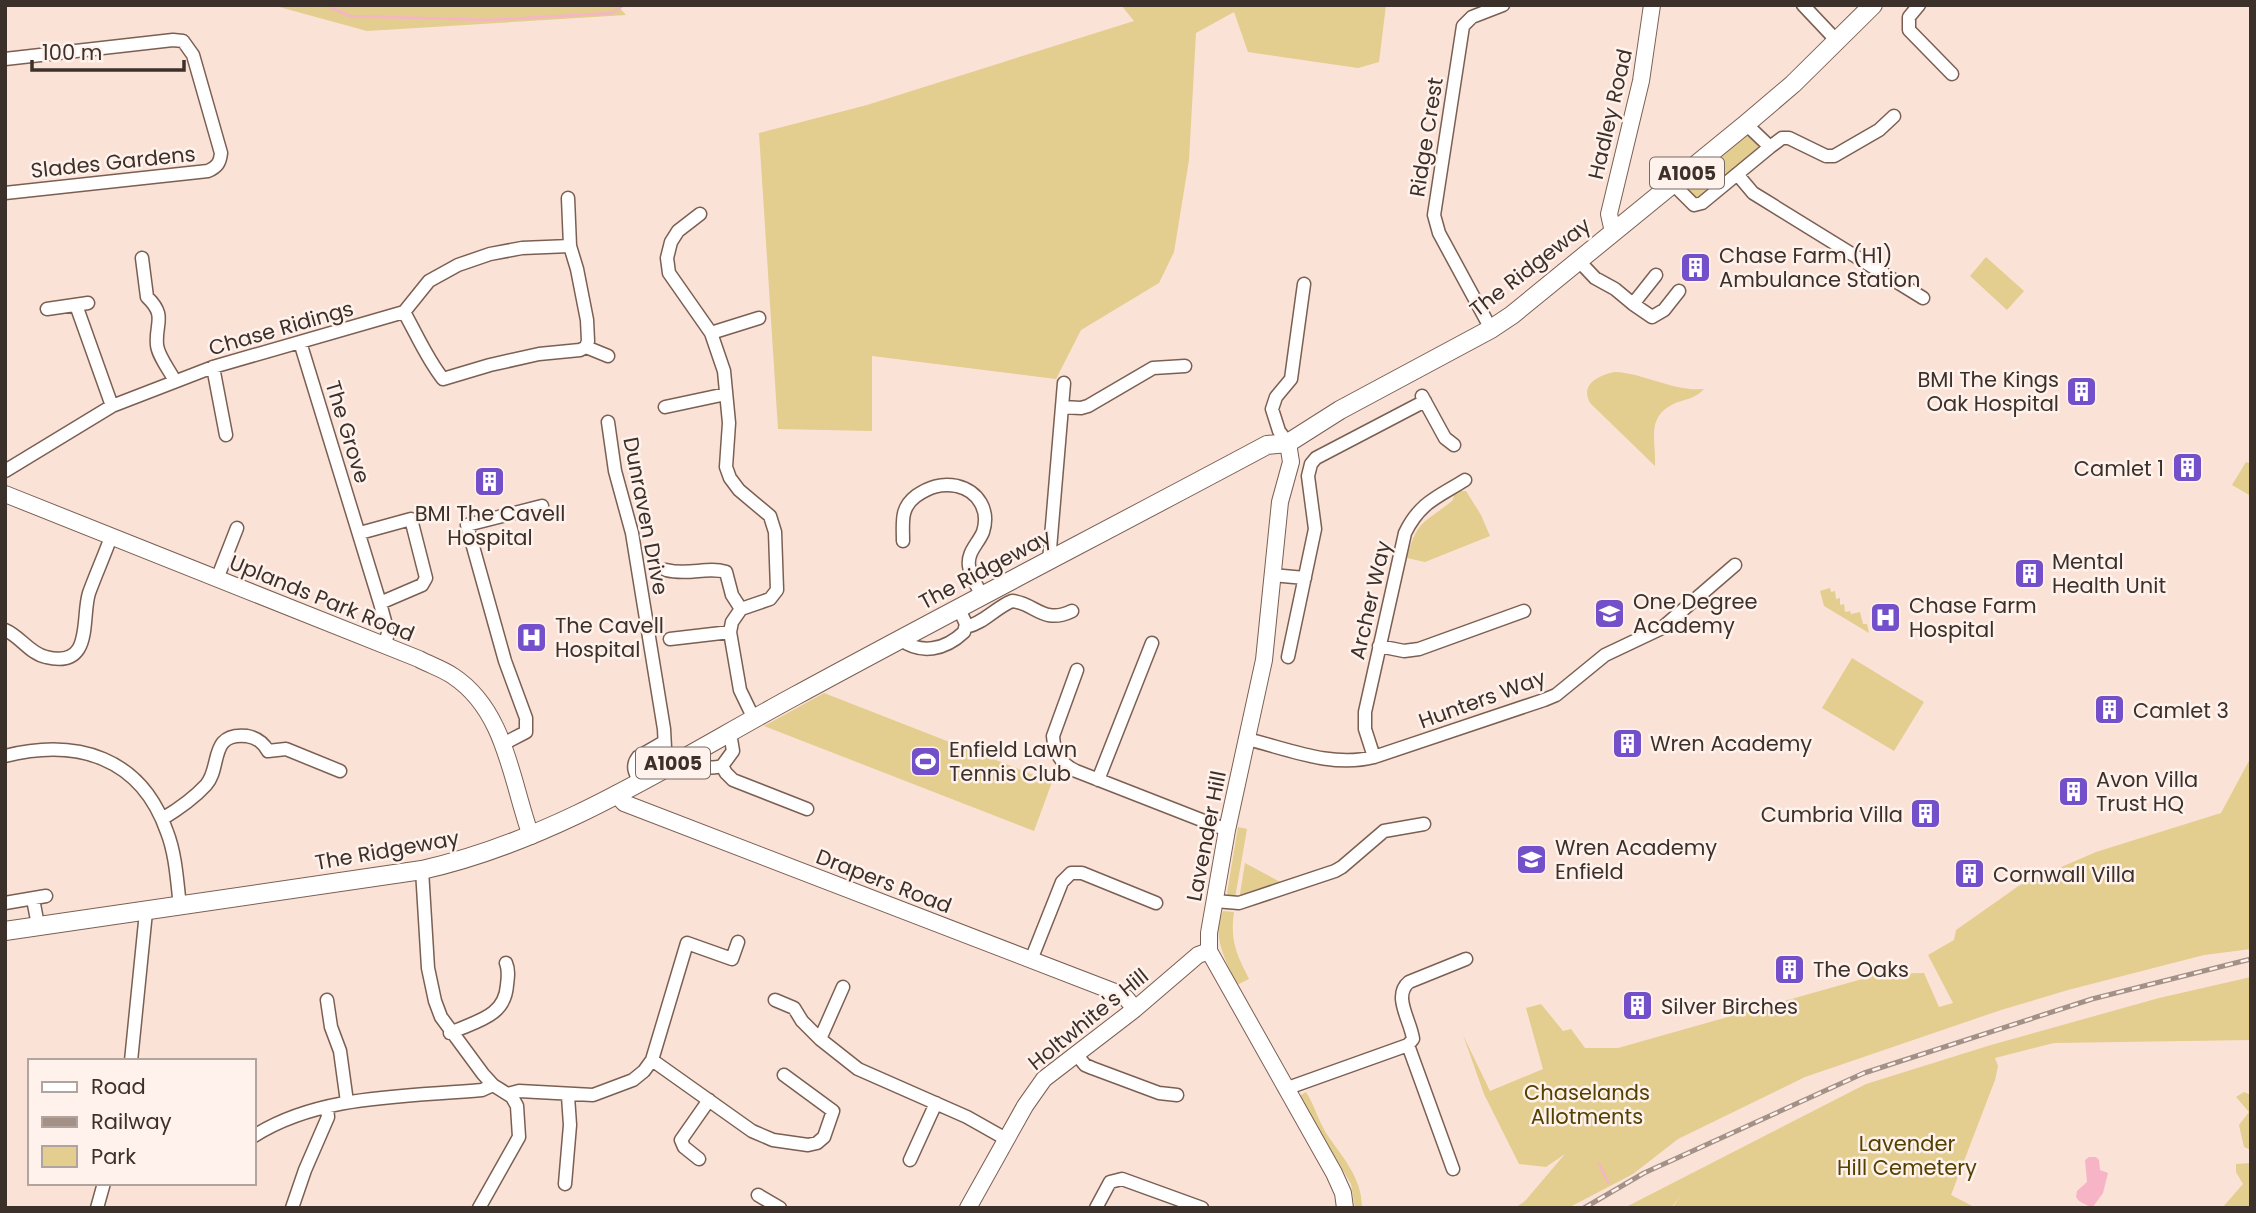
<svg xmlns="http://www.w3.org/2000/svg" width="2256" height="1213" font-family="Poppins,sans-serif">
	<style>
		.green { fill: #e3cd8f }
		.water { fill: #f6b4c6 }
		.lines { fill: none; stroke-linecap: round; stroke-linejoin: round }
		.stream { stroke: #f6b4c6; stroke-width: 2.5 }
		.street-casing { stroke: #7b5f53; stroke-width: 15 }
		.secondary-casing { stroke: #7b5f53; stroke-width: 18 }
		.primary-casing { stroke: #7b5f53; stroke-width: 20 }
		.street { stroke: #fff; stroke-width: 12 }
		.secondary { stroke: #fff; stroke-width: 16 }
		.primary { stroke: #fff; stroke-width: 18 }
		.rail-casing { stroke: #a39087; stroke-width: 5 }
		.rail { stroke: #fff2ec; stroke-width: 2.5; stroke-dasharray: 8; stroke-linecap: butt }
		.labels { text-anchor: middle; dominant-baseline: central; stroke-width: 5; stroke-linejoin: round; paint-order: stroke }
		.shield { fill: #fff2ec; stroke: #766a64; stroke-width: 2 }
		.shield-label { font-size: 19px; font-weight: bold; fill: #3c302a }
		.street-label { font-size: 21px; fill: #3c302a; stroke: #fff2ec }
		.poi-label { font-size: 21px; fill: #3c302a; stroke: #fff2ec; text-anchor: start }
		.park-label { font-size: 21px; fill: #534100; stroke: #fff2ec }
	</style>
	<rect width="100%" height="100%" fill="#fbe2d6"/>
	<path class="green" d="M272,5H617L626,15L367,31Z
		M1121,5H1386L1379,62L1358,68L1248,52L1234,12L1196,33L1189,160L1174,252L1159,283L1081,330L1056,379L872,356V431L778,429L759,133L867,105L1134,21Z
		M1748,134L1762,147L1697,202L1681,189Z
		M1986,257L2024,291L2007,310L1970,276Z
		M1614,372C1645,373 1673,392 1704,389C1697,397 1688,399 1678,402C1645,415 1656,438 1655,466L1590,403C1580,384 1598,376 1614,372Z
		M2246,462L2251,464V496L2232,485Z
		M1455,491H1466L1481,515L1490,536L1425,562L1407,558C1417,519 1424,524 1453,500Z
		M1830,588L1831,592L1835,591L1836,599L1840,598V605L1844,604L1845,612L1850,611L1851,614L1860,612L1863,624H1867L1869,633L1824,606L1820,591Z
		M1852,658L1924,702L1894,751L1822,708Z
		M824,693L1052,782L1034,831L764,726Z
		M2251,757V949L2204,955L2068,990L2001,1010L1805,1077L1678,1139L1633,1174L1568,1208H1515L1525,1201L1565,1154L1546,1167L1519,1164L1484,1094L1463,1035L1490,1091L1543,1069L1526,1008L1541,1004L1563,1031L1571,1029L1585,1048H1618L1880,974L1924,973L1939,1007L1953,1003L1928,955L1954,940L1956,930L2020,885L2096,852L2221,813Z
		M1238,827L1247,829L1235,898L1230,897L1227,893Z
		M1245,863L1284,884L1239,900Z
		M1223,911L1234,912C1230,941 1236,953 1249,979L1237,985C1227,963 1210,934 1223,911Z
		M2251,977V1040L2054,1043L1995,1058L1998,1066L1995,1080L1951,1195L1976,1208H1672L1682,1194L1671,1208H1624L1866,1084L1991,1045L2159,998Z
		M1306,1092C1314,1104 1318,1120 1326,1133C1342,1157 1362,1177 1362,1208H1355L1351,1184L1299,1096Z
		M2244,1092L2251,1095V1150L2244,1147L2239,1125L2249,1112L2236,1097Z
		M2251,1163V1208H2222L2243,1184L2236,1172V1164Z"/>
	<path class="water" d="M2089,1157H2096L2099,1160L2100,1170L2108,1173L2103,1193L2092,1208L2079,1201L2076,1197L2077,1191L2087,1182L2085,1160Z"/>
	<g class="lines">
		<path class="stream" d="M325,5L350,16L489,20L612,13L624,5
			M1599,1164L1608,1182"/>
		<defs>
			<path id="street" d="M1803,5L1837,41
				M1919,5L1909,17V30L1952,74
				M5,59L173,40L183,41L193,55L221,153C220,163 217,167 208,171L5,193
				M1770,147L1782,138H1789L1826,156H1834L1879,130L1894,116
				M1737,174L1753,193L1923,298
				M1673,184L1694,205L1702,203L1770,147L1746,124
				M700,214L678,231L671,242L667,258L669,273L711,333L724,371L729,423L726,467L730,478L739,490L770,516L775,532L777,590L770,599L741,609L732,622L730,632L740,690L754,719
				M142,258L147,297C167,316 155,323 157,345C158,356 170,371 175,381
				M1578,260L1595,278L1615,289L1633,304L1652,317L1664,310L1679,291
				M1633,304L1656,275
				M76,305L112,406
				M47,309L88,303
				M404,312C417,335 427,359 443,379L490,365L539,354L580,350L586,347L588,341L587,320L577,269L570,246L568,198
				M1491,329L1439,233L1434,215L1463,26L1472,17L1503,5
				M711,333L759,318
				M300,342L380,603L388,632L385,646
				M586,347L608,356
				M213,367L226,435
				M1422,396L1445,438L1454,445
				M665,407L726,394
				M1062,407L1081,408L1088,406L1153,368L1185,366
				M608,422L615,471L632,533L664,729L665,748L671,764
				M1288,443L1279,431L1272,409L1276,397L1291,379L1304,284
				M5,471L112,406L213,367L404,312L429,281L458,265L490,254L522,248L570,246
				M360,533L411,519L426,578L422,585L380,603
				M903,541C903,522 900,508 916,496C929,487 941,483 957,486C978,491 990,510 983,532C978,544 967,552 969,566C970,576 978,587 982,596
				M1049,561L1064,383
				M666,570C689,576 707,566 726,572L732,595L741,609
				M1272,575L1305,578
				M217,579L237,528
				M966,627C984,623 995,608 1012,601C1035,603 1043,625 1072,611
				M5,630C20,636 30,654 46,657C94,669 81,618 89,593C96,574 104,556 111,537
				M670,639L730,632
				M900,639C921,655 945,650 964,632L966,624L959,609
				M1379,646L1404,651L1419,649L1524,611
				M1288,657L1315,529L1308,476L1311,464L1316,458L1425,401
				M1077,670L1053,736C1054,753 1061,764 1076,771L1227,830
				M1247,739C1288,749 1332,768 1374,757L1544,700L1556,695L1605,655L1662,628L1735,565
				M503,744L526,732V718L505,661L467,525L542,506
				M693,753C701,766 706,770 722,766L733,751L730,733
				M5,756C77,738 141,757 167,832C176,855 177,882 180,906
				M1374,757L1365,729V712L1405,533C1420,502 1438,497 1465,480
				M722,766L726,773L733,780L807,809
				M1098,780L1152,643
				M640,782C635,773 631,766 638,757L664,742
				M162,819C177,810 194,798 206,785C222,767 208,732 247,736C257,738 263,742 268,751L286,749L340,771
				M422,870L428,968L435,1001L441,1017L483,1074L493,1085L512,1097L517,1106L519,1137L479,1208
				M33,899L38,925
				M1215,901L1239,903L1335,871L1342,867L1384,831L1424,824
				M5,903L46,896
				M1031,960L1062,882L1071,873H1082L1156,903
				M327,1000L331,1027L340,1051L347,1102
				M775,1000L794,1008L802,1021L820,1039L858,1069L967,1117L1006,1139
				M450,1033C476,1021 505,1017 507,985C508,977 509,970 506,963
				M820,1039L843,987
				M1408,1045L1453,1169
				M1076,1054L1085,1065L1092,1068L1159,1093L1177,1095
				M652,1060L752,1131L773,1140L808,1145L817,1143L824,1137L833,1111L784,1075
				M131,1061L146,912
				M1285,1089L1408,1045L1413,1039C1411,1021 1392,996 1409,982L1466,959
				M508,1094L519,1091L593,1095L633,1080L644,1071L652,1060L687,943L732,959L738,942
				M254,1136C320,1094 406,1097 482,1090L493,1085
				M699,1159L684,1147L681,1140L709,1100
				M910,1160L936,1103
				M565,1184L570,1125L568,1096
				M758,1195L780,1208
				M97,1208L104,1183
				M292,1208L305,1170L328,1117L327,1107
				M1096,1208L1110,1182L1122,1179L1202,1208"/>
			<path id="secondary" d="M1613,232L1609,214L1641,81L1652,5
				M1288,443L1291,462L1280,502L1264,660L1227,830L1209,933V951L1334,1173L1343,1193L1345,1208
				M5,494L419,659C430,665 443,669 453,676C506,711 511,781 531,836
				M616,794L624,803L1120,994L1126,998L1135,1009
				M968,1208L1025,1106L1044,1079L1135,1009L1198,955L1209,951"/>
			<path id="primary" d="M5,931L422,870C557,840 675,761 795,696C951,611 1110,529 1267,445L1288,443L1340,410L1491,329L1512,315L1746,124L1793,84L1873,5"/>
		</defs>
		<use href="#street" class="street-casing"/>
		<use href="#secondary" class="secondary-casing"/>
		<use href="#primary" class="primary-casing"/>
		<use href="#street" class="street"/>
		<use href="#secondary" class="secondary"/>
		<use href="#primary" class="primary"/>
		<defs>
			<path id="rail" d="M1584,1208L1644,1173L1864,1073L2092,999L2251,959"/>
		</defs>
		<use href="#rail" class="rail-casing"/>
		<use href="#rail" class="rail"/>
	</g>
	<defs>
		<symbol id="building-square" viewBox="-11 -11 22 22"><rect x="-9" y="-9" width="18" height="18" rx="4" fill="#7350ca" stroke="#fff2ec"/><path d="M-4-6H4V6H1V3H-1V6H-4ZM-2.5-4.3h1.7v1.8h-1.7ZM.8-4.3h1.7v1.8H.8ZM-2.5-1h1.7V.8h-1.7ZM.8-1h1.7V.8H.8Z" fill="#fff"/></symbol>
		<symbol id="school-square" viewBox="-11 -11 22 22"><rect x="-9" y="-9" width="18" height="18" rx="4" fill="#7350ca" stroke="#fff2ec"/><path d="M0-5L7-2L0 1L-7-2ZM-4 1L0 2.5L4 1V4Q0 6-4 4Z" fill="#fff"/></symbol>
		<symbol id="hospital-square" viewBox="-11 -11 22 22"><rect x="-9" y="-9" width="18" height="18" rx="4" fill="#7350ca" stroke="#fff2ec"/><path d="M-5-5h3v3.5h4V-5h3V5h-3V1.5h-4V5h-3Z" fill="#fff"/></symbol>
		<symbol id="stadium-square" viewBox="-11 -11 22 22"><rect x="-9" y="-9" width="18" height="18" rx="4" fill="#7350ca" stroke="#fff2ec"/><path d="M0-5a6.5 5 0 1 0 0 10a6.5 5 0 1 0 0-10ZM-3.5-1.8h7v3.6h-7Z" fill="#fff"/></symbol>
	</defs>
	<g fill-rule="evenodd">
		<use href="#building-square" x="1678" y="250" width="35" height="35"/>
		<use href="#building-square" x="2064" y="374" width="35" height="35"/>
		<use href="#building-square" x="2170" y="450" width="35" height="35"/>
		<use href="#building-square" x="472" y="464" width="35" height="35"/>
		<use href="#building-square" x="2012" y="556" width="35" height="35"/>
		<use href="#school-square" x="1592" y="596" width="35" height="35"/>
		<use href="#hospital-square" x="1868" y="600" width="35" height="35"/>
		<use href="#hospital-square" x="514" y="620" width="35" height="35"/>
		<use href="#building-square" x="2092" y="692" width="35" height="35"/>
		<use href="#building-square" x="1610" y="726" width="35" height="35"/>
		<use href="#stadium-square" x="908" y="744" width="35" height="35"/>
		<use href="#building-square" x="2056" y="774" width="35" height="35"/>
		<use href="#building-square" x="1908" y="796" width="35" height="35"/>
		<use href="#school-square" x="1514" y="842" width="35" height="35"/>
		<use href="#building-square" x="1952" y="856" width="35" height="35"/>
		<use href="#building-square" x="1772" y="952" width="35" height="35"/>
		<use href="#building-square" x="1620" y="988" width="35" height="35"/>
	</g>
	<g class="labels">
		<g class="shield">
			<rect x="1650" y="157.5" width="74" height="31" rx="5"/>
			<rect x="636" y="747.5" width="74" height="31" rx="5"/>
		</g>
		<g class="shield-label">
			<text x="1687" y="173">A1005</text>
			<text x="673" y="763">A1005</text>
		</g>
		<g class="street-label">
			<text transform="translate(1610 114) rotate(-77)">Hadley Road</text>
			<text transform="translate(1426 137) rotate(-81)">Ridge Crest</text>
			<text transform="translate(113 162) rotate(-6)">Slades Gardens</text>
			<text transform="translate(1530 267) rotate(-38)">The Ridgeway</text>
			<text transform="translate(281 328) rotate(-16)">Chase Ridings</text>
			<text transform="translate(348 432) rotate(73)">The Grove</text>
			<text transform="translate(646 516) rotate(79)">Dunraven Drive</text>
			<text transform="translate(985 569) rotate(-28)">The Ridgeway</text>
			<text transform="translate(322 598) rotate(22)">Uplands Park Road</text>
			<text transform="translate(1370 600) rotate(-77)">Archer Way</text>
			<text transform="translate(1482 699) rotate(-20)">Hunters Way</text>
			<text transform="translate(1206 836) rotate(-79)">Lavender Hill</text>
			<text transform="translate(387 850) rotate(-10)">The Ridgeway</text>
			<text transform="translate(884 881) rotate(21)">Drapers Road</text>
			<text transform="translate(1088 1019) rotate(-39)">Holtwhite's Hill</text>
		</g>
		<g class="poi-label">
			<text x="1719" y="255">Chase Farm (H1)<tspan x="1719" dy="24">Ambulance Station</tspan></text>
			<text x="2059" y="379" text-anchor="end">BMI The Kings<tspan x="2059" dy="24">Oak Hospital</tspan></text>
			<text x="2164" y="468" text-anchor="end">Camlet 1</text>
			<text x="490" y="513" text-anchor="middle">BMI The Cavell<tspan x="490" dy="24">Hospital</tspan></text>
			<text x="2052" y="561">Mental<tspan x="2052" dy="24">Health Unit</tspan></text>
			<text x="1633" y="601">One Degree<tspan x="1633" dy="24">Academy</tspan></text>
			<text x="1909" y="605">Chase Farm<tspan x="1909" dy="24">Hospital</tspan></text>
			<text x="555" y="625">The Cavell<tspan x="555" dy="24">Hospital</tspan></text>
			<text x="2133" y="710">Camlet 3</text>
			<text x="1650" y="743">Wren Academy</text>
			<text x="949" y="749">Enfield Lawn<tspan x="949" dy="24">Tennis Club</tspan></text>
			<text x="2096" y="779">Avon Villa<tspan x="2096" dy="24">Trust HQ</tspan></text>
			<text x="1903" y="814" text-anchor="end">Cumbria Villa</text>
			<text x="1555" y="847">Wren Academy<tspan x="1555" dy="24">Enfield</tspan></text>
			<text x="1993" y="874">Cornwall Villa</text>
			<text x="1813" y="969">The Oaks</text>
			<text x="1661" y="1006">Silver Birches</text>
		</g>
		<g class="park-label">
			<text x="1587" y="1092">Chaselands<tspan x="1587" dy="24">Allotments</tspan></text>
			<text x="1907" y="1143">Lavender<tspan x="1907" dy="24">Hill Cemetery</tspan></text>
		</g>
	</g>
	<rect width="2256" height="1213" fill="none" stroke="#3c302a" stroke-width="14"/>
	<rect x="28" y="1059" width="228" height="126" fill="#fff2ec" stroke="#b1a49e" stroke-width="2"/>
	<rect x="42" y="1082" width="35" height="10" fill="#ffffff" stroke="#b1a49e" stroke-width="2"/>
	<text x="91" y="1094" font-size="21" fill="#3c302a">Road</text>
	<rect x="42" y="1117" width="35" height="10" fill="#a39087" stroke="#b1a49e" stroke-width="2"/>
	<text x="91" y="1129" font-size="21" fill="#3c302a">Railway</text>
	<rect x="42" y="1146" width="35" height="21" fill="#e3cd8f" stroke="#b1a49e" stroke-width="2"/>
	<text x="91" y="1164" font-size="21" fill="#3c302a">Park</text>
	<path d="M32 60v10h152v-10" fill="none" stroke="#3c302a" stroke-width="3.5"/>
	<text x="42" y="60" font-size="21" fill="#3c302a" stroke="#fff2ec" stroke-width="5" paint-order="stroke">100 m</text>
</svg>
